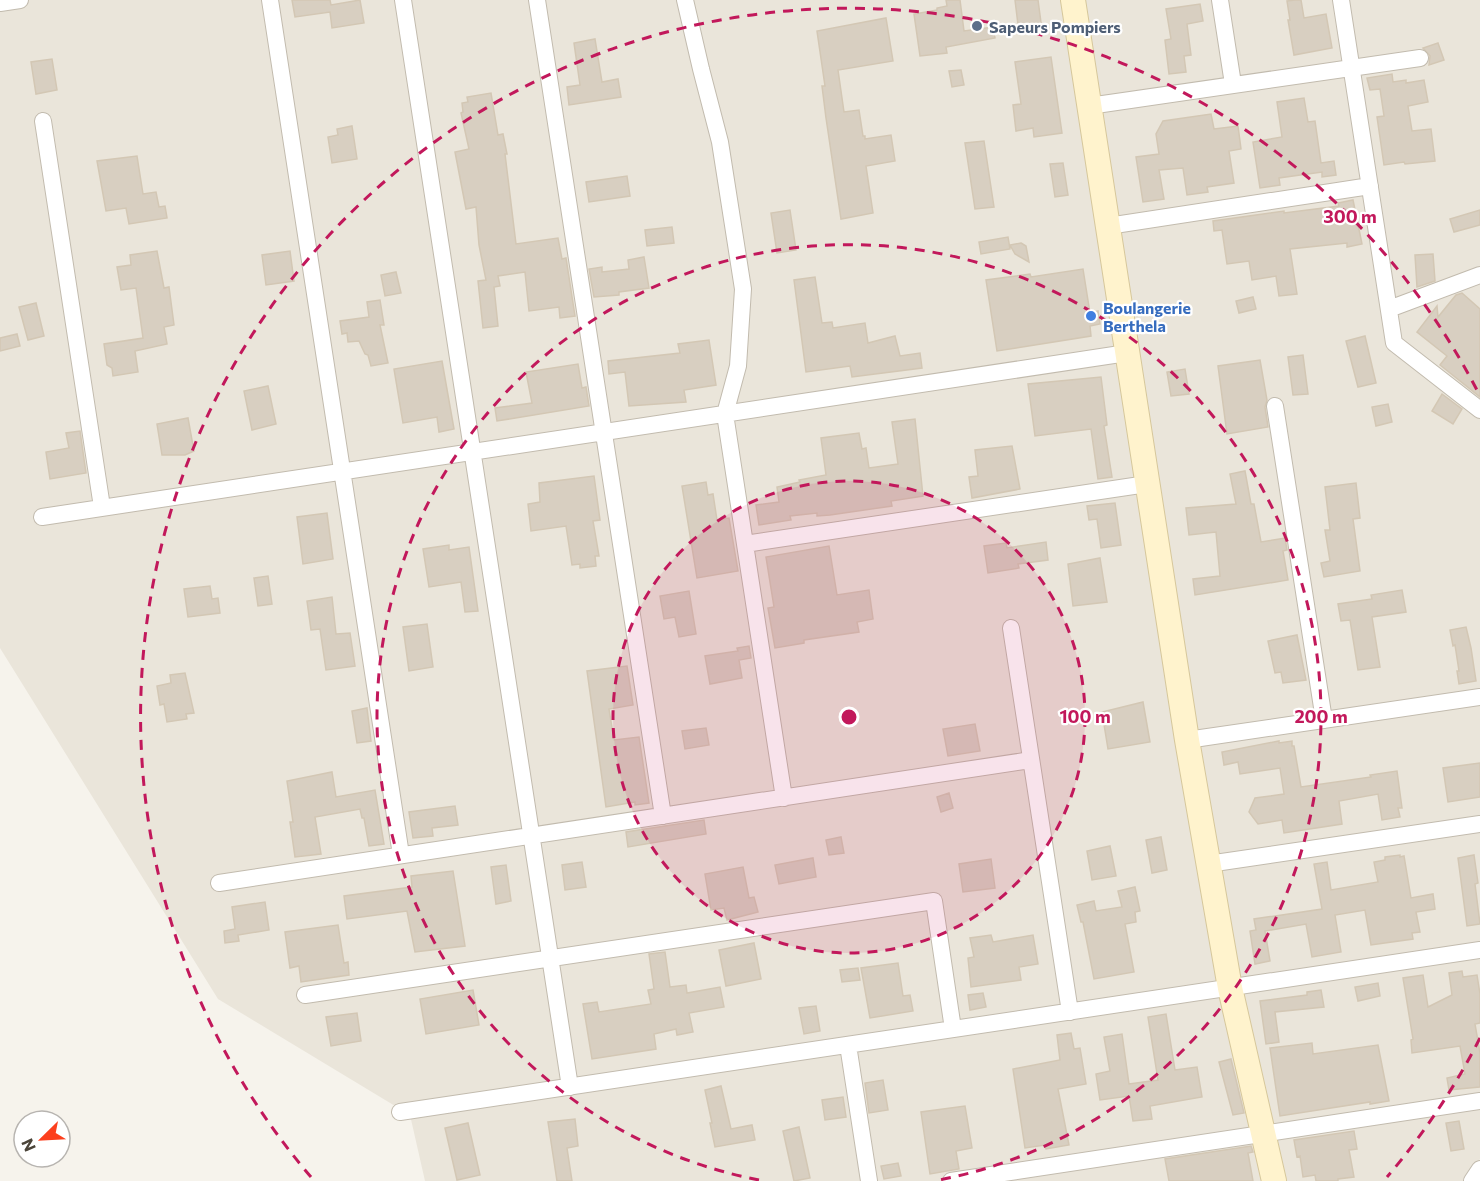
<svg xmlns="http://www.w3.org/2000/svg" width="1480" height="1181" font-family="Commissioner,sans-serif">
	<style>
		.residential { fill: #eae5da }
		.building { fill: #d8cfc1; stroke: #d3c7b4; stroke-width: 1.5 }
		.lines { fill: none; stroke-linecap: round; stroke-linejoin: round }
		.minor-casing { stroke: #c2bbae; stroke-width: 18 }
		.secondary-casing { stroke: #d6c79b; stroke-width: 26 }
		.minor { stroke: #fff; stroke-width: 16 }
		.secondary { stroke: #fff3cd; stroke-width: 24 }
		.ring { fill: none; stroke: #c2185b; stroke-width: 3; stroke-dasharray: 10 8 }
		.service-dot { fill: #5c6f8a; stroke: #fff; stroke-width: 2 }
		.shop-dot { fill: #3f7fe0; stroke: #fff; stroke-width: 2 }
		.labels { text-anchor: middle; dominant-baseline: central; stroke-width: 4.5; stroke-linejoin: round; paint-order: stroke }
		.service-label { font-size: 16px; font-weight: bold; fill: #4e5e75; stroke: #fff; text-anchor: start }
		.shop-label { font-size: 16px; font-weight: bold; fill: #366cbe; stroke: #fff; text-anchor: start }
		.centre { fill: #c2185b; stroke: #fff; stroke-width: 3 }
		.ring-label { font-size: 18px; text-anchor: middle; font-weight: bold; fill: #c2185b; stroke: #fff; stroke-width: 4.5; stroke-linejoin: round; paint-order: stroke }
	</style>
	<rect width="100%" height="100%" fill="#f6f3ec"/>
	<path class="residential" d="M0,0H1480V1159L1464,1181H425L410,1115L218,999L0,648Z"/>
	<path class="building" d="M292,0H330L331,5L360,0L364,23L332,28L330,12L295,17Z
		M946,0H960L964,31L993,27L995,38L946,47L947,53L920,56L914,14L937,10V8L947,6Z
		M1015,0H1038L1042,30L1019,33Z
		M1295,0H1301L1304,18L1326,14L1332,48L1294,55L1288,20H1290L1287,1Z
		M1200,4L1203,21L1187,24L1191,55L1184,56L1186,72L1169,74L1165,40L1171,39L1166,9Z
		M886,18L893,61L838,70L844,112L859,110L863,136H865V139L891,135L895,161L866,166L873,213L841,219L826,118L822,86H825L817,31Z
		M595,39L602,82L618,79L621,97L569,105L567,87L580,85L574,43Z
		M1438,43L1444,60L1429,65L1430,56L1423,48Z
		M1051,57L1062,133L1034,137L1033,128L1016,131L1013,105L1021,104L1015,62Z
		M52,59L57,90L36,94L31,62Z
		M961,70L964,85L952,87L949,71Z
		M1392,74L1393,82L1406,80V83L1424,80L1428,102L1408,106L1412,131L1431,129L1435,161L1405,164L1404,162L1384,165L1377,117L1384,116L1380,89L1370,90L1367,78Z
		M491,93L498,135L503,134L507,154H505L516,244L558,238L562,259L566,258L575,316L560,318L559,307L529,311L525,272L498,276L500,286L494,287L498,326L483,328L478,281L486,280L479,245L476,207L466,209L455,152L469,149L461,113L463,112L462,103L468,102L467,97Z
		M1304,98L1308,122L1315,121L1321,163L1334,161L1336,175L1322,177V172L1279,178L1280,185L1260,188L1253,142L1282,137L1277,102Z
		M1211,114L1214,129L1238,126L1241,149L1229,151L1234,183L1207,187L1208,192L1187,195L1183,168L1159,170L1164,199L1143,202L1136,157L1159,154L1156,134L1163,121Z
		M352,126L357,159L332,163L328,137L338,135L337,129Z
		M984,141L994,207L975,209L965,143Z
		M137,156L143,194L156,192L159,207L165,206L167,218L129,224L126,208L106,211L97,161Z
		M1063,163L1068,195L1055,197L1050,164Z
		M627,176L630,196L589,202L586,182Z
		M1353,200L1362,244L1347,247V243L1290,249L1297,294L1279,296L1276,276L1252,280L1249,261L1227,264L1222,230L1214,231L1213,221L1284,211V213L1339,206L1338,203Z
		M790,210L796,250L777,253L771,213Z
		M1480,210V225L1454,232L1450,219Z
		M672,227L674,243L647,246L645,230Z
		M1008,237L1010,249L981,254L979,242Z
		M1021,243L1026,246L1029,262L1015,254L1010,245Z
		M157,251L164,288L169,287L174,325L164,327L167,344L135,351L138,372L113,376L112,368L107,365L104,344L143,338L136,288L121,290L117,267L131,265L130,255Z
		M290,251L294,281L266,285L262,255Z
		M1433,254L1435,281L1417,287L1415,255Z
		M644,257L649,288L619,292V295L594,297L589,269L602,267V272L629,269L628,260Z
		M1083,269L1090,313L1098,311L1100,324L1090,326L1091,336L997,351L986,280L1030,274L1031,277Z
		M396,272L401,293L385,296L381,275Z
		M815,277L822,323L832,322L833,328L865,323L868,343L895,336L900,356L920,353L922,368L852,377L850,366L806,372L794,280Z
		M1462,293L1480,309V397L1440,365L1447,356L1417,332L1437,306L1438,317L1456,295Z
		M1253,297L1256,309L1239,313L1236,301Z
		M380,300L384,325H380L388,363L371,366L368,355L365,354L359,341L348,342L347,333L342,334L340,321L369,317L367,302Z
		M36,303L44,336L28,340L19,307Z
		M17,334L20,346L0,351V338Z
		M1365,336L1376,383L1358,387L1346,341Z
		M709,340L716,385L684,390L686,402L629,406L625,372L609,374L608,361L680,353L678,344Z
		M1303,355L1308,394L1293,395L1288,357Z
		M1260,360L1267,400L1265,407L1268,427L1227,434L1218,366Z
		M442,361L454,429L439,432L437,417L403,423L394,369Z
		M578,364L582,388L586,387L589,406L497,421L495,408L532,403L526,372Z
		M1185,369L1189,394L1171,396L1167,372Z
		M1101,377L1107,425L1104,426L1112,477L1098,479L1091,429L1035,436L1028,384Z
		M268,386L276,424L252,430L244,391Z
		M1442,394L1462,409L1453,424L1432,411Z
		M1388,404L1392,422L1376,426L1372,407Z
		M188,418L194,451L185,455H162L157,424Z
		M915,419L923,496L891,501L892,506L830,515L817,516V513L790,516L791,520L759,525L756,505L779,502L777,487L800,482L799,480L826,475L821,438L859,433L862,449L866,448L869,468L898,464L892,422Z
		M80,431L86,473L50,479L46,452L69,448L66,433Z
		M1012,446L1020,489L972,498L969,477L978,476L975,450Z
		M1245,471L1251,504H1254L1261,542L1285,538L1287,550L1283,551L1288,580L1195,595L1193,579L1220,576L1216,532L1189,535L1186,508L1236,504L1230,474Z
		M594,476L600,520L593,521L599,556H595L596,566L580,568V564L572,565L566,526L531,531L528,504L540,502L539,483Z
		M706,482L708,495L713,494L717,520L729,518L738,571L697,578L682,486Z
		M1356,483L1360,518L1353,519L1360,571L1324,577L1321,563L1330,561L1325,530H1330L1325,487Z
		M1115,503L1121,545L1101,548L1097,519L1089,520L1087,506Z
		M327,513L333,559L303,564L297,517Z
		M1046,542L1048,560L1018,564L1019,568L988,573L984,546L1006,543L1007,548Z
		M449,545V550L469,547L478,611L465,612L461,582L429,587L423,549Z
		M829,546L837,595L869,590L873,619L857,622L859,632L804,640V643L775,648L768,608L774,607L766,557Z
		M1100,558L1107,602L1073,606L1068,564Z
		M268,576L272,604L258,606L254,578Z
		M210,586L212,599L218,598L220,613L188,617L184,589Z
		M1402,590L1406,612L1372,617L1380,667L1358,670L1350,620L1341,621L1338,604L1372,599L1371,595Z
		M689,591L696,634L679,637L675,617L664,619L660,596Z
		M332,597L336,634L350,633L355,666L326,670L320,629L311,630L307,601Z
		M427,624L433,667L409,671L403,627Z
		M1466,627L1471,648L1476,681L1459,684L1457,671H1459L1455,645L1453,646L1450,630Z
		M1297,635L1306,680L1283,683L1281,672L1275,673L1268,641Z
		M749,646L751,658L739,660L742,678L710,684L705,656L738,651L737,648Z
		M627,666L633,705L609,709L614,740L639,737L649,803L635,805V802L606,807L587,671Z
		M185,673L194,713L186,714L187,719L167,722L164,704L160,705L157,686L171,683L170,675Z
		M1143,702L1150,742L1108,749L1102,712Z
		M367,708L371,741L357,743L352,711Z
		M975,724L980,751L948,756L943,729Z
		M706,728L709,745L685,749L682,731Z
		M1279,741V743L1292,741V746H1294L1301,787L1371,777L1370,775L1397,771L1402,808H1398L1400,817L1382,820L1378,794L1339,801L1342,824L1284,833L1282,820L1258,824L1249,812L1255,798L1284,794L1280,768L1240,774L1238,762L1224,765L1222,752Z
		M1480,763V797L1448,802L1443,768Z
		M332,772L336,797L375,790L384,844L369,846L364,818H362L360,809L315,817L321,854L295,857L290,822H293L287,781Z
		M949,793L953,808L941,812L937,797Z
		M455,806L458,825L432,828L433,836L413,838L409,812Z
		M704,820L706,834L628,847L626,832Z
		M841,837L844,853L829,855L826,840Z
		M1161,837L1167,870L1152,873L1146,840Z
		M1110,846L1116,876L1092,880L1087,851Z
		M1400,855V857L1404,856L1411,898L1433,894L1435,909L1416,912L1420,932L1412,933L1413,939L1371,945L1365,910L1335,915L1341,952L1312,957L1306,924L1265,931L1270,961L1255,964L1250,931L1256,930L1254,919L1322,909L1314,864L1327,862L1331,890L1378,882L1374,862L1385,860V857Z
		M1474,855L1478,883L1475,884L1480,924L1467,926L1458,858Z
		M813,858L816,877L779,884L775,865Z
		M991,859L995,888L963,892L959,864Z
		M582,862L586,887L565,890L562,865Z
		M506,865L511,901L496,904L491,867Z
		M743,867L749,898L754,897L758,912L727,920L724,908L711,910L705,874Z
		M453,871L465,946L415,952L407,911L347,919L344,896L412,887L411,876Z
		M1135,887L1140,911L1135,912L1136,922L1125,924L1134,972L1094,979L1083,922H1081L1077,905L1094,901L1096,911L1122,907L1118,891Z
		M265,902L269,930L238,935L239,941L225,943L224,931L235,929L232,907Z
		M338,925L344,963L348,962L349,975L301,982L299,966L290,968L285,932Z
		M991,935L993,942L1033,935L1038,964L1019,967L1021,980L971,987L968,958L974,957L970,938Z
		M754,943L761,979L726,986L719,950Z
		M665,952L670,987L686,985L687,993L720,987L724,1007L689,1013L693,1032L677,1035L676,1029L654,1034L656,1049L592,1059L583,1004L597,1002L599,1012L651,1004L648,990L654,989L649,954Z
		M898,963L903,996L910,995L913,1011L870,1018L861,968Z
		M858,968L860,980L842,982L840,970Z
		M1462,971L1463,977L1477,975L1480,994V1023L1475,1024L1480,1053V1087L1449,1090L1447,1078L1465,1074L1460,1046L1412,1053L1411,1040L1413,1039L1403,978L1423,975L1428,1007L1452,995L1449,973Z
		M1378,983L1380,996L1358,1001L1355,987Z
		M473,990L479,1025L426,1034L420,999Z
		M1321,990L1324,1007L1275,1012L1279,1042L1266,1044L1260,1001L1307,995V992Z
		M983,993L986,1007L970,1010L968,995Z
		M816,1006L820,1031L804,1034L799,1008Z
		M357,1013L361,1041L331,1046L326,1017Z
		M1166,1014L1175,1070L1197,1067L1202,1097L1150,1106L1152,1119L1133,1121L1129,1096L1100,1100L1096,1074L1110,1071L1104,1037L1122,1034L1129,1084L1158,1080L1148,1017Z
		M1071,1033L1074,1049L1080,1048L1086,1084L1058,1089L1069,1145L1046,1149L1045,1145L1025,1148L1013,1069L1060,1060L1057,1035Z
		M1312,1043L1313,1054L1378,1045L1389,1101L1370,1104V1102L1280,1116L1270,1048Z
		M1231,1059L1244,1113L1233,1115L1219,1062Z
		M883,1080L888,1110L869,1113L865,1083Z
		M721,1086L731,1129L752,1125L755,1140L715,1147L710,1123H712L705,1090Z
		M843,1097L846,1117L825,1120L822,1100Z
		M965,1106L972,1148L956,1151L959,1169L930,1174L921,1112Z
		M575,1119L578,1146L567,1148L572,1181H557L548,1122Z
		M1459,1121L1464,1149L1451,1151L1446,1123Z
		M468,1123L480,1175L457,1180L445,1128Z
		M799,1127L810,1178L794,1181L783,1131Z
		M1354,1131L1357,1149L1349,1150L1354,1177L1338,1179V1181H1316L1315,1175L1303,1177L1300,1156L1297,1157L1294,1140Z
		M1251,1146L1253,1152L1248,1153L1253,1181H1169L1165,1159Z
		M898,1163L901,1176L884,1179L881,1166Z"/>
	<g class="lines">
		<defs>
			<path id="minor" d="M270,0L401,855
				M403,0L570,1087
				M537,0L663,816
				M685,0L701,69L720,142L743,289L738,366L725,414L784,798
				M1220,0L1233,84
				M1341,0L1394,343L1480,410
				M0,3L20,0
				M1089,106L1420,58
				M43,121L102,507
				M1108,226L1370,186
				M1389,309L1480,275
				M1275,406L1324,720
				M42,517L1127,353
				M745,544L1147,484
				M1011,628L1070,1012
				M1187,740L1480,697
				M1208,864L1480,824
				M219,883L1031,760
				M305,995L934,901L953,1029
				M848,1045L869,1181
				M400,1112L1480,950
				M951,1181L1480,1101
				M1472,1181L1480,1169"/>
			<path id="secondary" d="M1073,0L1187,740L1230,988L1274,1181"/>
		</defs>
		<use href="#minor" class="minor-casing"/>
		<use href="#secondary" class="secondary-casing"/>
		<use href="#minor" class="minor"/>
		<use href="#secondary" class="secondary"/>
	</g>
	<circle cx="849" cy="717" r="236" fill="#c2185b" fill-opacity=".12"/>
	<g class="ring">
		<circle cx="849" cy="717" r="236"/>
		<path d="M759 1180A472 472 0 1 1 939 1180"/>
		<path d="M1480 1038A708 708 0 0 1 1387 1177M311 1177A708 708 0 1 1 1480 396"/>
	</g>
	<circle class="service-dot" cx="977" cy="26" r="6"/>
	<circle class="shop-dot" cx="1091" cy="316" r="6"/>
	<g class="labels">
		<g class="service-label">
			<text x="989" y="26">Sapeurs Pompiers</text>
		</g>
		<g class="shop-label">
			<text x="1103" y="307">Boulangerie<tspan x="1103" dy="18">Berthela</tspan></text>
		</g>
	</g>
	<circle cx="849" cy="717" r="9" class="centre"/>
	<g class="ring-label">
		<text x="1350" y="223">300 m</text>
		<text x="1085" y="723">100 m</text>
		<text x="1321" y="723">200 m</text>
	</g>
	<g transform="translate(42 1139) rotate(246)"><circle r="28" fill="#ffffff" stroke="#b7b4b0" stroke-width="1.5"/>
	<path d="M0-4.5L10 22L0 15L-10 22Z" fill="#fc3f1d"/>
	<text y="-9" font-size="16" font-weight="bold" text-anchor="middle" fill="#4b4439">N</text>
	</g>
</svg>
